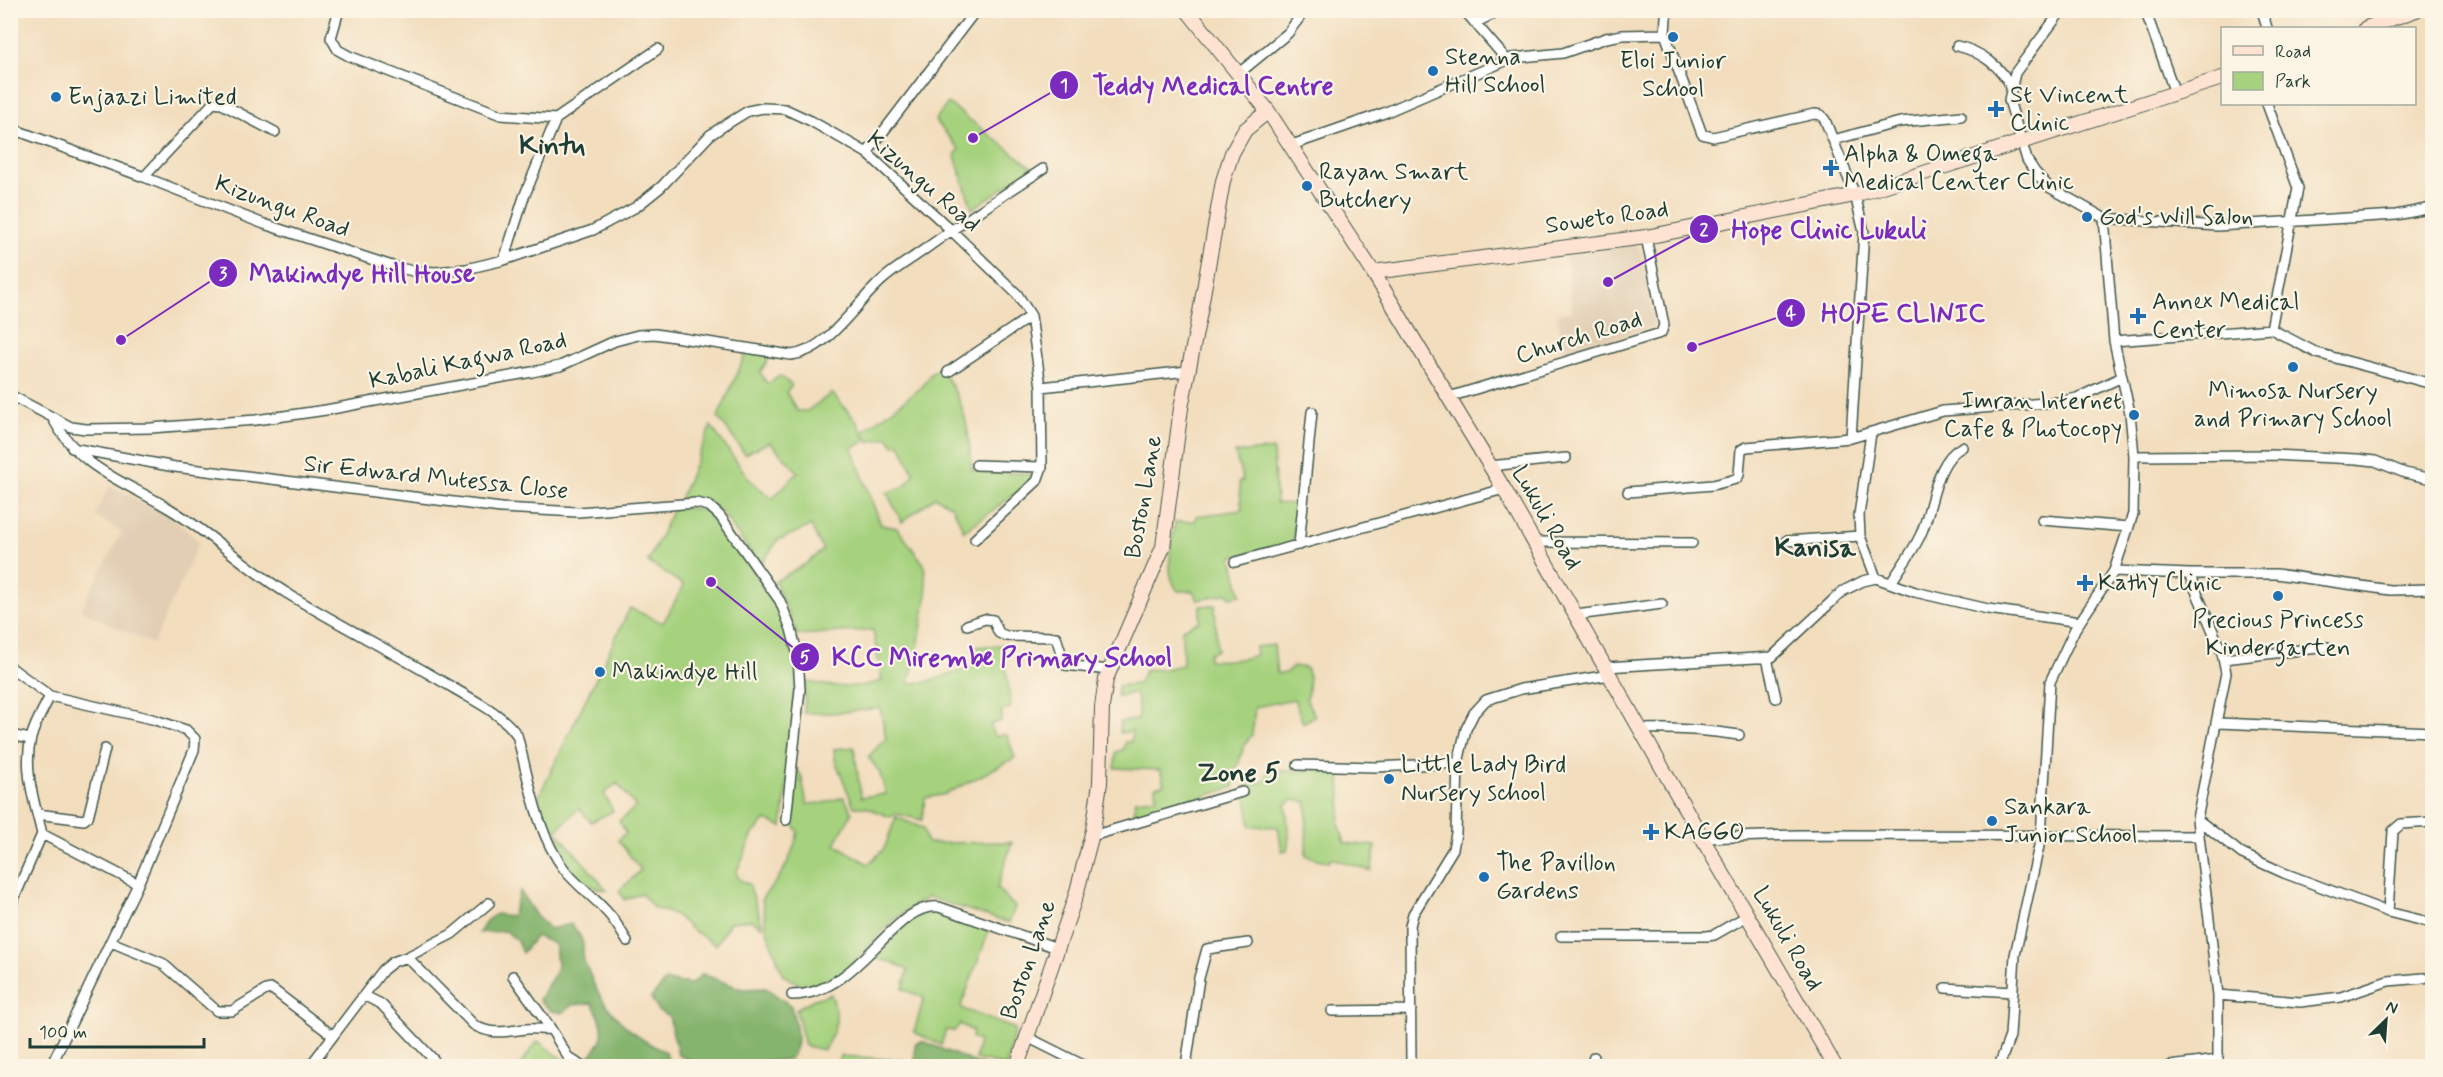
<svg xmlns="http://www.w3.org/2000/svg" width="2443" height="1077" font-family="Mynerve,sans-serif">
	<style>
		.built { fill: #e1ceb3 }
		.green { fill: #a6d27e; stroke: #628859; stroke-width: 1.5 }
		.forest { fill: #84b46d; stroke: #527850; stroke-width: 1.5 }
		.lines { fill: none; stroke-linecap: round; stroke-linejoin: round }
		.street-casing { stroke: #3f5549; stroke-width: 12 }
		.secondary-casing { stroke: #3f5549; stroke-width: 16 }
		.street { stroke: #fff; stroke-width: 9 }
		.secondary { stroke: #fee3d2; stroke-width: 14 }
		.poi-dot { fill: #1f6fb2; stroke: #fcf5e5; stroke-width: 2 }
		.labels { text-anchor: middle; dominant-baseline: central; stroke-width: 4.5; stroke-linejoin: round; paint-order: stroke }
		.poi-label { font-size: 24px; fill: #1f3d34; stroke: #fcf5e5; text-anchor: start }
		.street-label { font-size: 24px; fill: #1f3d34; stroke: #fcf5e5 }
		.quarter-label { font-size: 27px; font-weight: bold; fill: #1f3d34; stroke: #fcf5e5 }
		.leader { fill: none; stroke: #7b2cbf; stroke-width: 2 }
		.callout-dot { fill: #7b2cbf; stroke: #fcf5e5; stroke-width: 2 }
		.mark-label { font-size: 18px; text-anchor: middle; font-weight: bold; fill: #fff }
		.callout-label { font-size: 26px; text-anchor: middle; font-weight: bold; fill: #7b2cbf; stroke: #fcf5e5; stroke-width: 4.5; stroke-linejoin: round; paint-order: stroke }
	</style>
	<rect width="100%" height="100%" fill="#fcf5e5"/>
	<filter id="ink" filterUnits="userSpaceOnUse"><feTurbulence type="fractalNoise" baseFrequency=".0167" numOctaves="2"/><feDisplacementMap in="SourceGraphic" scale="12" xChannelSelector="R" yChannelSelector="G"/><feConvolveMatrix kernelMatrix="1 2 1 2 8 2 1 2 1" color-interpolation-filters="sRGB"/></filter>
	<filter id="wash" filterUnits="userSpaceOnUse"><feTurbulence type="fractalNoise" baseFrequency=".008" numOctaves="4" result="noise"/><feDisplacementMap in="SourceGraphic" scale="24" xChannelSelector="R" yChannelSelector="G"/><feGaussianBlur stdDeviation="1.35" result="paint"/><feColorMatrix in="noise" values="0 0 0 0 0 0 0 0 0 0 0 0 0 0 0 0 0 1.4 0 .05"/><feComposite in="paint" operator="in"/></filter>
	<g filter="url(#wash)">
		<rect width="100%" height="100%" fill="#f2ddbd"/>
		<path class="built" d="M1637,245L1641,251L1654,321L1651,327L1564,353L1557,314L1572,311L1566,253Z
			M110,486L169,515L199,542L153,644L80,610L122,532L95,516Z"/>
		<path class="green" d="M948,103L1033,168L972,209L955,156L959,149L935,120Z
			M747,351L770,357L760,372L767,384L780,376L792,385L786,392L797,411H807L832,393L858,423L866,441L852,448L881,525L897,528L924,564L927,594L916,658L908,683L927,682L976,666L974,647L1003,645L1011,707L1002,711L1001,721L990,725L994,736L1007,735L1015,758L946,794L925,798L922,820L897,814L890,817L866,807H854L835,760L834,749L854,747L861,797L886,794L879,771L868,757L886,738L880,708L835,713H804L806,681C833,688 855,689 882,681L873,630L797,635L775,581L804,565L823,550L811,526L778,540L760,566L724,515L705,499H680L711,426L749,479L772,499L798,472L770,442L745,454L718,417Z
			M941,369C967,406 968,426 972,470L1031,474L1030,483L964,531L952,506L935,497L902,522L887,493L905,486L914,474L900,444L894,445L888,437L869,442L864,431L922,387L931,373Z
			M1273,449L1276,503L1296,504L1293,544L1235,556L1232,558L1241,595L1230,597L1228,593L1198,600L1193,591H1178C1163,572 1172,544 1175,522L1195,521L1196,516L1242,510L1239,482L1243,481L1235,453Z
			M674,507L707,510L716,517L779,608L796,657L797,679L794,722L782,827L766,820L753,834L736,873L740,880L749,884L763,927L751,920L730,922L716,945L691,929L676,915L654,908L641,893L625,900L619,891L641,870L618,840L626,833L619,821L636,807L617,783L604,794L613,811L591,822L579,808L556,831L607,890C565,885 548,833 538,798L630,608L663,623L684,585L648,562Z
			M1215,605L1217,650L1209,653V660C1225,661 1240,661 1256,655L1255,647L1274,645L1277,674L1286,673L1293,666L1306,668L1309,676L1307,701L1315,716L1303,723L1294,699L1255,707L1252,735L1245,744L1236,771L1234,787L1134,818L1135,800L1156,798L1155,787L1164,784L1160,770L1115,768L1116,752L1124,749L1125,742H1131L1132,731L1120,733V722L1138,720V702L1135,693L1117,696L1118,686L1138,684L1146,669L1160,670L1183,665L1182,629L1200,621V606Z
			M796,768L801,775L807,804L824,803L844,797L852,813L835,844L868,864L884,849L896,817L923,828L927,843L1012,842L997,888L1015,907L1009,923L928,897L894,919L844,973L821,986L806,988L783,975L767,931L762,898C782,876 791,861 798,832L792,821Z
			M1321,768L1340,769L1341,805L1339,824L1345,843L1376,846L1371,871L1331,858L1329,862L1306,856L1307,802L1292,800L1286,805L1289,838L1287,850L1282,851L1278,827L1250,826L1245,787L1265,781L1268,770L1292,771Z
			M932,911L956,917L989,931L961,1006L963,1009L1015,1029L1006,1066L975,1059L979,1041L972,1038L973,1031L960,1024L954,1031L946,1030L941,1045L914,1032L924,998L903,989L908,970L892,962L871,958L914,915Z
			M831,994C840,1019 837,1027 824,1050L805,1046L796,1009L814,999Z
			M538,1041L567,1063V1066H519Z
			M840,1056L904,1060L907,1066H838Z"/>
		<path class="forest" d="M520,891L536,916L550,929L571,924C580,934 586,943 582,957C587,966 589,973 593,982C606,1013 636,1039 666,1052L669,1065L580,1066C604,1041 610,1035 592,1003L572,1005L563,1013L551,1011L539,1000C552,971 562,980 554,944L536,936L522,953L517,941L506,931L479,933L487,920L496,914L512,916Z
			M702,974L742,989L766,988L791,1006C796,1026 802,1042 790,1059L731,1066L698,1064L678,1055L669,1016L658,1011L651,998L665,981L692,984Z
			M922,1041L983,1066H915V1044Z"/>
	</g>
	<g filter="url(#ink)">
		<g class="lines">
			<defs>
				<path id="street" d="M339,10L331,38L338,50L349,56L501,115L556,119
					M1464,10L1507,60
					M1669,10L1666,17L1665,34L1702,134L1713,137L1814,114L1821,115L1825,120L1855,195L1864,232L1851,438
					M2145,10L2175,93
					M2262,10L2267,28
					M1475,23L1501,10
					M1957,46C1980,51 2001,66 2011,87
					M1238,74L1288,33L1305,10
					M2267,104L2298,188L2271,329
					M10,128L144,177L264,224L395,267L413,271L437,272L466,269L504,260L593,230L636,207L661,187L710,135L722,127L748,111L763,108L785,109L811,121L867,153L951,230L1017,294L1031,316L1041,387L1188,371
					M1833,140L1900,122L1961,116
					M1292,145L1384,113L1512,58L1563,53L1606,38L1622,35L1665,34
					M867,153L976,10
					M144,177L213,103L222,104L275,132
					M2104,218L2217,226L2396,215L2432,208
					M504,260L524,197L556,119L658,49
					M2114,341L2271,329L2317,353L2432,384
					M948,372L1031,316
					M10,395L71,427L86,429L151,428L256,420L326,410L532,372L560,366L615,341L638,335L655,334L791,355C828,351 854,305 881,281C893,270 908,261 921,252C961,223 1002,196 1043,169
					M1449,397L1661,333L1664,325L1646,237
					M53,419C80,469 124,481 170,509C212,534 247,569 288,594C343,627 400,656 455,689C477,702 502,714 517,735C529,779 536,832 564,869C576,885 593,896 606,911C615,920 621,931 627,941
					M1871,433L1859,515L1860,536L1876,578
					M72,448L175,467L501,508L578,512L696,503L709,506L720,516L780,601L791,629L798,656L800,689L786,820
					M2134,456L2271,455L2357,459L2375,461L2405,473L2432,479
					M976,465L1042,467
					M1490,466L1566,458
					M1628,492L1713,485L1736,479L1739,475L1741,450L1746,447L1851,438L1943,411L2059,402L2077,398L2120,378
					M2042,520L2129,527
					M975,539L1037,481L1042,467L1041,387
					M1786,541L1860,536
					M1534,542L1692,543
					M1299,545L1312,412
					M1235,562L1504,489
					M2114,571L2189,574H2276L2390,590L2432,589
					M2189,574L2222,653L2226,673L2197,819L2218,995V1066
					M1891,583C1900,568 1912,553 1920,536C1933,510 1934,461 1962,447
					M1576,615L1662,604
					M967,625L985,619L993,620L999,633L1006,636L1056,637L1065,665L1109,670
					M1767,658L1776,698
					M2224,659L2327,647
					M10,667L50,696
					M1606,667L1772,657L1843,591L1863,581L1876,578L1915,592L1988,609L2080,622
					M2218,723L2432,732
					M1640,729C1674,728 1706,730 1739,735
					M10,735L30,739
					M1298,765L1376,767L1458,763
					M37,814L84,820L88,817L105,749
					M2197,819L2242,854L2284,873L2388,912L2432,923
					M1092,836L1242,792
					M1702,838L1799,835L2199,836
					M10,908L42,834
					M2388,912L2393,831L2401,824L2432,822
					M1561,936H1707L1714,935L1747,916
					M111,942L162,963L217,1011H232L266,990L272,989L333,1036L383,970L393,962L407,957L474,1025C492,1036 507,1031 526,1029C534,1028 542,1030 551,1029L568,1057L581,1066
					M407,957L452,934L489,903
					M513,976L551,1029
					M1945,988L2013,992
					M792,995C860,995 893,901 939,907L1057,948
					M2218,995L2300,1002L2341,997L2388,981L2424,978
					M365,996L381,1004L434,1060
					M1332,1011L1411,1010
					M1027,1037L1085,1066
					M51,1066L138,884L194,750L195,739L186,730L152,719L50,696C43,710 35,723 31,738C23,770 35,804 42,834L138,884
					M310,1066L333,1036
					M1186,1066L1199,978L1207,949L1248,943
					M1411,1066L1410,926L1413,914L1453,849L1456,833L1458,763L1466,729L1474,713L1486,700L1521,689L1610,675
					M1591,1066L1594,1057
					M1999,1066L2010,1036L2015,955L2041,837L2050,682L2075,629L2114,571L2133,514L2134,456L2130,413L2114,341L2104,218L2049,187L2035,172L2027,160L2009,100L2015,73L2062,10
					M2170,1066L2218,1060"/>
				<path id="secondary" d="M1187,10L1268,111L1373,272L1504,489L1702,838L1835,1066
					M2366,28L2416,10
					M1373,272L1646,237L1855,195L2222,78
					M1017,1066L1076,895L1093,830L1100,783L1102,707L1106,679L1163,547L1181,408L1200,312L1223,181L1232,153L1245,130L1268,111"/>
			</defs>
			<use href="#street" class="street-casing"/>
			<use href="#secondary" class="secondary-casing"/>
			<use href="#street" class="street"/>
			<use href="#secondary" class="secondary"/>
		</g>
	</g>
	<g class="poi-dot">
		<circle cx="1673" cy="37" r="6"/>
		<circle cx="1433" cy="71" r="6"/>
		<circle cx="56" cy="97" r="6"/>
		<path d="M1993 100h6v6h6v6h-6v6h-6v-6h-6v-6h6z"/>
		<path d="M1828 159h6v6h6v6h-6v6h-6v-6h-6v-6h6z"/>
		<circle cx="1307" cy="186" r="6"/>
		<circle cx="2087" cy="217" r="6"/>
		<path d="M2135 307h6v6h6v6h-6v6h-6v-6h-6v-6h6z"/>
		<circle cx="2293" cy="367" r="6"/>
		<circle cx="2134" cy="415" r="6"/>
		<path d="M2082 574h6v6h6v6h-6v6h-6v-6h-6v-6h6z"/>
		<circle cx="2278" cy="596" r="6"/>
		<circle cx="600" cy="672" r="6"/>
		<circle cx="1389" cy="779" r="6"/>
		<circle cx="1992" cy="821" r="6"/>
		<path d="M1648 823h6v6h6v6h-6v6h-6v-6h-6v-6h6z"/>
		<circle cx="1484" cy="877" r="6"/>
	</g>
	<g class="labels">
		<g class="poi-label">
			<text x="1445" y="57">Stenna<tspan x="1445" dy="28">Hill School</tspan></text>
			<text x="1673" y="61" text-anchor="middle">Eloi Junior<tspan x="1673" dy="28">School</tspan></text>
			<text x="2010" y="95">St Vincent<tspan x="2010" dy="28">Clinic</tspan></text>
			<text x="68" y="97">Enjaazi Limited</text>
			<text x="1844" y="154">Alpha &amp; Omega<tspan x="1844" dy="28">Medical Center Clinic</tspan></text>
			<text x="1319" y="172">Rayan Smart<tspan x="1319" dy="28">Butchery</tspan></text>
			<text x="2099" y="217">God's Will Salon</text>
			<text x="2152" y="302">Annex Medical<tspan x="2152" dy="28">Center</tspan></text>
			<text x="2293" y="391" text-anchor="middle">Mimosa Nursery<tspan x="2293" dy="28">and Primary School</tspan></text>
			<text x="2122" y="401" text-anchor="end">Imran Internet<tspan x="2122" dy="28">Cafe &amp; Photocopy</tspan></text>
			<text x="2098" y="583">Kathy Clinic</text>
			<text x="2278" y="620" text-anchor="middle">Precious Princess<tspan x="2278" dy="28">Kindergarten</tspan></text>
			<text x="612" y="672">Makindye Hill</text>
			<text x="1401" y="765">Little Lady Bird<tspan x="1401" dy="28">Nursery school</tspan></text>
			<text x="2004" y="807">Sankara<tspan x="2004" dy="28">Junior School</tspan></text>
			<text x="1664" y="832">KAGGO</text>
			<text x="1496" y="863">The Pavillon<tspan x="1496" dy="28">Gardens</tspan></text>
		</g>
		<g class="street-label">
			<text transform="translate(923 182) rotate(41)">Kizungu Road</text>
			<text transform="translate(282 207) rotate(20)">Kizungu Road</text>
			<text transform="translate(1607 218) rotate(-8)">Soweto Road</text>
			<text transform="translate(1579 338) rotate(-17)">Church Road</text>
			<text transform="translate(468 361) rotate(-12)">Kabali Kagwa Road</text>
			<text transform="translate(436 478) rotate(6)">Sir Edward Mutessa Close</text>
			<text transform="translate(1144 497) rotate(-80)">Boston Lane</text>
			<text transform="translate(1546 518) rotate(60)">Lukuli Road</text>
			<text transform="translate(1787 939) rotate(60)">Lukuli Road</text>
			<text transform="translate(1029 960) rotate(-71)">Boston Lane</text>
		</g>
		<g class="quarter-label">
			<text x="552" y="146">Kintu</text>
			<text x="1815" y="548">Kanisa</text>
			<text x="1239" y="773">Zone 5</text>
		</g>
	</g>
	<path class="leader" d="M973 138L1064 85M1608 282L1704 229M121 340L223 273M1692 347L1791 313M711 582L805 657"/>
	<g class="callout-dot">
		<circle cx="973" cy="138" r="6"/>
		<circle cx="1608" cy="282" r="6"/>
		<circle cx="121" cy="340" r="6"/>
		<circle cx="1692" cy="347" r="6"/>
		<circle cx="711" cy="582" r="6"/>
		<circle cx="1064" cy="85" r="15"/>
		<circle cx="1704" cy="229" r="15"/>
		<circle cx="223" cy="273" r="15"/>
		<circle cx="1791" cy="313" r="15"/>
		<circle cx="805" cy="657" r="15"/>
	</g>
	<g class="mark-label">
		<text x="1064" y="91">1</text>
		<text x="1704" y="235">2</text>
		<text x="223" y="279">3</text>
		<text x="1791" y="319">4</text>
		<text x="805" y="663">5</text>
	</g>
	<g class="callout-label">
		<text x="1213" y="94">Teddy Medical Centre</text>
		<text x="1829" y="238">Hope Clinic Lukuli</text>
		<text x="362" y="282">Makindye Hill House</text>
		<text x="1903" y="322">HOPE CLINIC</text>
		<text x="1002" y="666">KCC Mirembe Primary School</text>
	</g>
	<rect width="2443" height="1077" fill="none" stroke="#fcf5e5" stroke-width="36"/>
	<rect x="2221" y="27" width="195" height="78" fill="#fcf5e5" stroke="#a4ab9e" stroke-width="1.5"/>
	<rect x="2233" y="46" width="30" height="9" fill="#fee3d2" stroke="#a4ab9e" stroke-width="1.5"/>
	<text x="2275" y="57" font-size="18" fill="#1f3d34">Road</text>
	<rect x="2233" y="72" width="30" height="18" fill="#a6d27e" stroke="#a4ab9e" stroke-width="1.5"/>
	<text x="2275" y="87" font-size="18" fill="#1f3d34">Park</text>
	<g transform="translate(2386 1020) rotate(25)" stroke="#fcf5e5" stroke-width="4.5" paint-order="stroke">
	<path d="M0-4.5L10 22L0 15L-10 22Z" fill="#1f3d34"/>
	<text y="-9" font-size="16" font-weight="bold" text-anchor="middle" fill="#1f3d34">N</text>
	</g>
	<path d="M30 1038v9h174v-9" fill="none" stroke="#1f3d34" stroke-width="3"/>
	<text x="39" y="1038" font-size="18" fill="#1f3d34" stroke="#fcf5e5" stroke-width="4.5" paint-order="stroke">100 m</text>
</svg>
